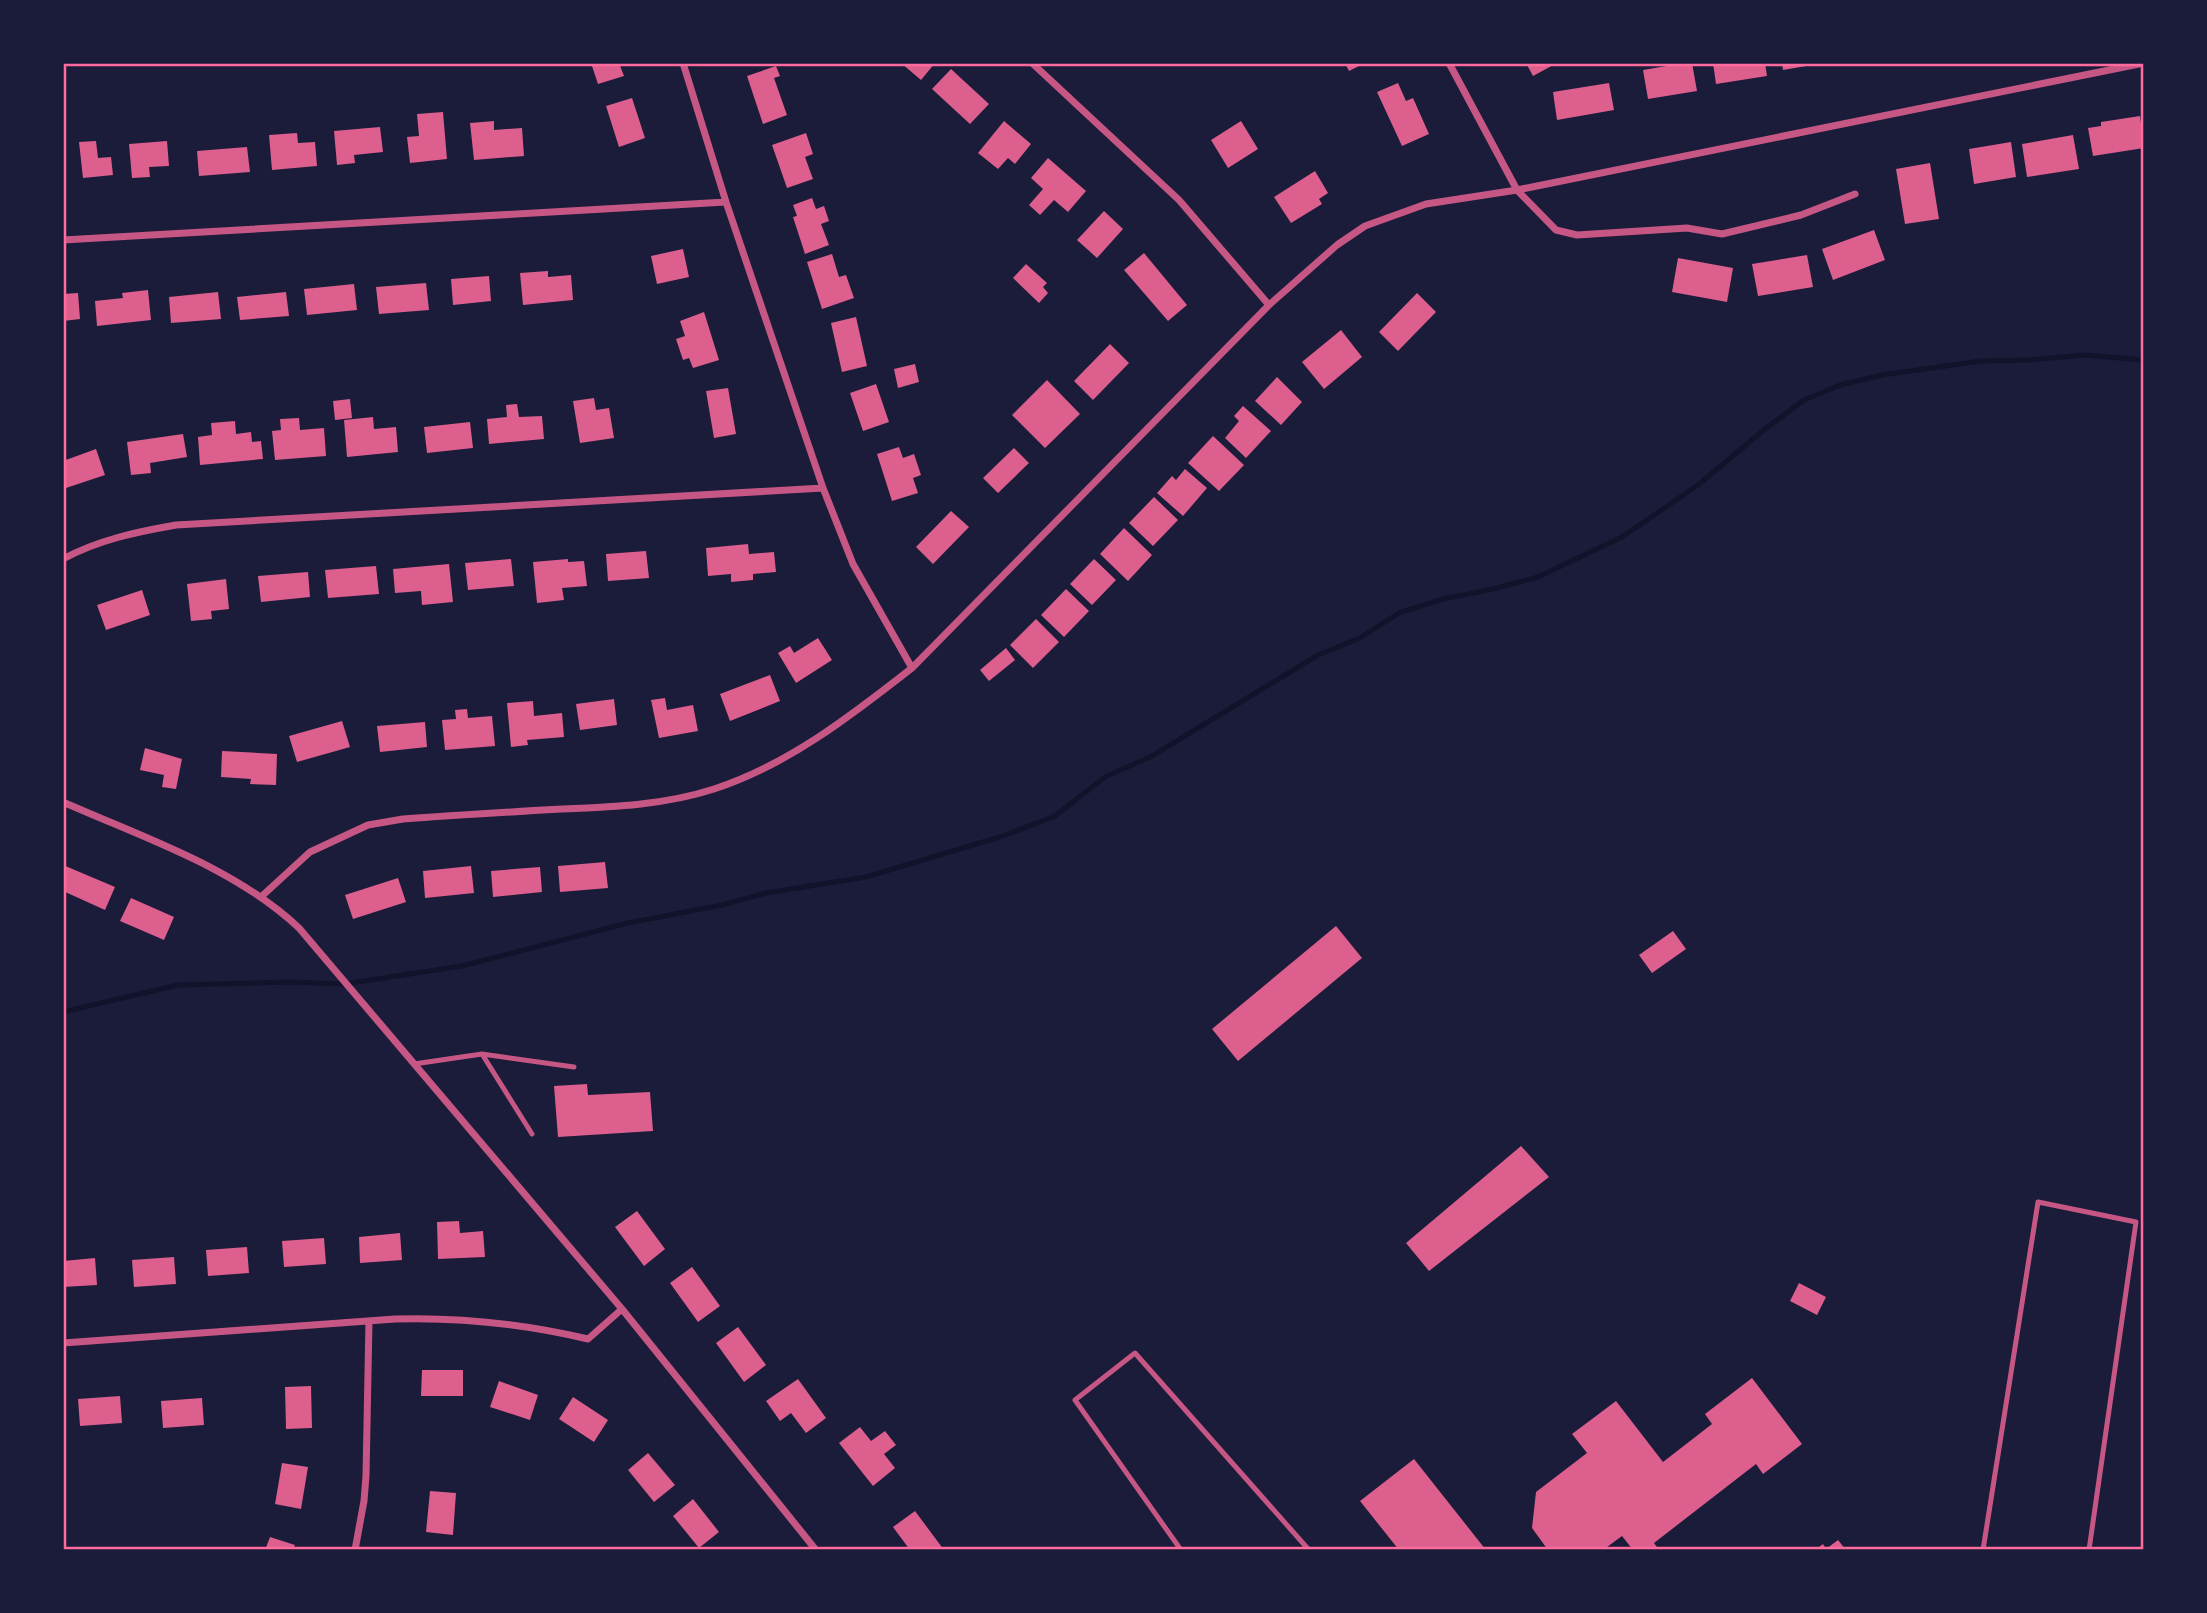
<svg xmlns="http://www.w3.org/2000/svg" width="2207" height="1613" font-family="Quicksand,sans-serif">
	<style>
		.lines { fill: none; stroke-linecap: round; stroke-linejoin: round }
		.stream { stroke: #12122b; stroke-width: 5 }
		.building { fill: #dd5f8e }
		.service { stroke: #c65784; stroke-width: 5 }
		.minor { stroke: #c65784; stroke-width: 7 }
		.neatline { fill: none; stroke: #ff6b9d; stroke-width: 2.5 }
	</style>
	<rect width="100%" height="100%" fill="#1b1b3a"/>
	<g class="lines">
		<path class="stream" d="M63,1012L178,985L289,982L344,984L462,966L628,923L722,905L766,893L866,877L1003,836L1055,816L1105,777L1152,756L1318,655L1360,638L1399,613L1443,599L1493,589L1538,577L1622,537L1698,485L1765,429L1804,400L1840,385L1882,375L1981,361L2030,360L2085,355L2144,360"/>
	</g>
	<path class="building" d="M591,63H619L624,76L598,84Z
		M901,63H935L921,80Z
		M1345,63H1365L1349,71Z
		M1526,63H1557L1533,76Z
		M1684,63H1692L1697,91L1648,99L1643,70Z
		M1713,63H1765L1767,76L1716,84Z
		M1782,63H1818V64L1783,70Z
		M776,66L780,76L774,78L787,115L763,124L747,76Z
		M951,69L989,104L970,124L932,89Z
		M1398,83L1406,101L1413,98L1429,134L1402,146L1377,92Z
		M1609,83L1614,110L1557,120L1553,92Z
		M632,98L645,138L619,147L606,106Z
		M443,112L447,159L410,163L407,137L419,136L417,114Z
		M2140,116L2144,148L2093,156L2088,128L2101,126V122Z
		M494,121V130L522,128L524,156L474,160L470,123Z
		M1004,121L1031,144L1015,164L1008,158L998,169L978,153Z
		M1241,121L1258,149L1228,168L1211,140Z
		M380,127L383,152L354,155L355,163L337,165L334,131Z
		M297,133L298,143L315,142L317,166L272,170L269,135Z
		M806,133L813,154L805,157L813,179L787,188L772,145Z
		M2073,135L2079,169L2027,177L2022,144Z
		M96,141L98,158L111,157L113,175L83,178L79,142Z
		M167,141L169,166L149,167L150,177L132,178L129,144Z
		M2011,142L2016,177L1974,184L1969,149Z
		M247,147L250,172L199,176L197,151Z
		M1048,158L1086,191L1068,212L1054,200L1040,215L1029,205L1043,189L1031,178Z
		M1930,163L1939,219L1905,224L1896,169Z
		M1315,171L1328,193L1319,199L1322,204L1291,223L1274,197Z
		M812,198L816,209L824,206L829,221L821,224L829,245L805,254L793,217L797,216L793,205Z
		M1104,211L1123,229L1097,258L1077,240Z
		M1874,230L1885,260L1833,280L1822,249Z
		M683,249L689,277L657,284L651,256Z
		M1144,253L1187,305L1168,321L1124,270Z
		M832,254L839,277L846,275L854,298L822,309L807,262Z
		M1807,255L1813,287L1758,296L1752,264Z
		M1678,258L1733,268L1727,302L1672,292Z
		M1026,264L1047,283L1043,287L1048,293L1039,303L1013,278Z
		M548,271V277L571,275L573,300L523,305L520,273Z
		M489,276L491,301L453,305L451,279Z
		M426,283L429,310L379,314L376,287Z
		M354,284L357,310L307,315L304,289Z
		M148,290L151,320L97,326L95,301L123,298L122,293Z
		M218,292L221,319L171,323L169,297Z
		M286,292L289,316L240,320L237,297Z
		M78,293L80,319L63,321V294Z
		M1417,293L1436,312L1398,351L1379,332Z
		M704,312L719,360L693,368L689,358L683,360L676,339L685,336L680,321Z
		M856,317L867,366L842,372L831,323Z
		M1341,330L1362,357L1324,389L1302,362Z
		M1110,344L1129,363L1093,400L1074,381Z
		M915,364L919,382L898,388L894,369Z
		M1277,377L1302,402L1281,425L1255,401Z
		M1047,380L1080,414L1045,448L1012,415Z
		M876,384L889,422L863,431L850,393Z
		M728,388L736,434L714,438L706,391Z
		M594,398L596,410L609,408L614,438L580,443L573,401Z
		M350,399L352,418L335,420L333,401Z
		M517,404L519,417L542,416L544,439L489,444L487,419L507,417L506,405Z
		M1243,406L1271,431L1246,458L1225,438L1239,421L1234,416Z
		M373,417L374,429L396,427L398,452L347,457L344,420Z
		M299,418L300,430L324,428L326,456L275,460L272,431L281,430L280,419Z
		M235,421L236,434L251,432L252,442L261,441L263,459L200,465L198,437L212,435L211,423Z
		M470,422L473,448L427,453L424,427Z
		M183,434L187,457L150,463L151,473L131,475L127,442Z
		M1213,436L1244,465L1219,491L1188,463Z
		M899,447L903,458L914,454L921,475L913,478L918,493L892,501L877,454Z
		M1014,448L1029,463L998,493L983,478Z
		M96,449L105,475L63,489V461Z
		M1185,469L1207,488L1183,516L1157,493L1172,476L1176,480Z
		M1154,497L1178,520L1153,546L1129,523Z
		M951,511L969,527L933,564L916,547Z
		M1124,528L1152,555L1128,581L1100,554Z
		M748,544L749,554L774,552L776,572L753,574V580L731,582V574L708,576L706,548Z
		M646,551L649,578L608,581L606,554Z
		M511,559L514,586L468,590L465,563Z
		M568,559V562L584,561L587,586L562,588L564,600L537,603L533,562Z
		M1094,559L1116,580L1092,605L1070,584Z
		M449,564L453,602L422,605L421,591L395,593L393,569Z
		M376,566L379,594L328,598L325,570Z
		M308,572L310,597L261,602L258,576Z
		M226,579L229,609L211,611L212,619L191,621L187,584Z
		M1066,589L1089,611L1064,637L1041,615Z
		M142,590L150,615L106,630L97,605Z
		M1036,619L1059,642L1033,668L1010,645Z
		M818,638L832,660L796,683L778,653L790,646L794,653Z
		M1006,648L1015,660L989,681L980,670Z
		M770,675L780,701L730,721L720,694Z
		M665,698L667,710L693,705L698,731L659,738L651,700Z
		M614,699L617,725L580,730L576,704Z
		M533,701L534,716L562,713L564,737L527,740L528,745L511,747L507,703Z
		M467,709L468,718L492,716L495,746L445,750L442,720L456,719L455,710Z
		M342,721L350,747L297,762L289,736Z
		M425,722L427,747L380,752L377,726Z
		M145,748L182,759L176,789L162,787L164,775L140,770Z
		M222,751L277,754L276,785L250,784L251,779L221,777Z
		M605,862L608,888L560,892L558,866Z
		M63,865L115,887L105,910L63,891Z
		M471,866L474,893L425,898L423,871Z
		M540,867L542,892L493,897L491,871Z
		M398,878L406,902L353,919L345,895Z
		M131,898L174,917L164,940L120,921Z
		M1336,926L1362,958L1238,1061L1212,1029Z
		M1673,931L1686,949L1652,973L1639,955Z
		M587,1084L588,1095L650,1092L653,1131L558,1137L554,1086Z
		M1521,1146L1549,1177L1429,1271L1406,1243Z
		M637,1211L665,1249L644,1266L615,1227Z
		M459,1221L460,1233L483,1231L485,1257L438,1259L437,1222Z
		M400,1233L402,1260L360,1263L359,1237Z
		M324,1238L326,1264L284,1267L282,1241Z
		M247,1247L249,1273L208,1276L206,1250Z
		M174,1257L176,1284L134,1287L132,1260Z
		M95,1258L97,1285L63,1287V1261Z
		M692,1267L720,1306L698,1322L670,1283Z
		M1799,1283L1826,1297L1817,1315L1790,1301Z
		M738,1327L766,1365L744,1382L716,1343Z
		M422,1370H463V1396H421Z
		M1752,1378L1802,1444L1763,1474L1756,1464L1654,1543L1659,1550H1633L1622,1536L1603,1550H1548L1532,1528L1536,1492L1587,1453L1572,1434L1616,1401L1663,1462L1712,1424L1705,1414Z
		M798,1379L826,1418L806,1433L791,1413L780,1421L766,1401Z
		M499,1381L538,1395L530,1420L490,1407Z
		M311,1386L312,1428L286,1429L285,1387Z
		M120,1396L122,1423L80,1426L78,1399Z
		M573,1397L608,1420L594,1442L559,1419Z
		M202,1398L204,1425L163,1428L161,1401Z
		M860,1427L871,1441L885,1431L896,1445L884,1454L895,1468L873,1486L839,1443Z
		M648,1453L675,1485L654,1502L628,1470Z
		M1414,1459L1486,1550H1399L1360,1501Z
		M282,1463L308,1467L301,1509L275,1504Z
		M430,1491L456,1493L453,1535L426,1532Z
		M693,1499L719,1532L699,1548L673,1516Z
		M915,1511L944,1550H910L893,1527Z
		M270,1537L295,1545L293,1550H265Z
		M1838,1540L1846,1550H1815L1823,1544L1826,1549Z"/>
	<g class="lines">
		<path class="service" d="M482,1054L574,1067
			M414,1064L482,1054L532,1134
			M1181,1550L1075,1400L1135,1353L1309,1550
			M1983,1550L2038,1202L2136,1222L2089,1550"/>
		<path class="minor" d="M683,63L726,202L823,488L853,564L912,668
			M1032,63L1179,200L1269,305
			M1449,63L1517,190L1556,230L1577,235L1687,228L1722,234L1801,215L1855,194
			M63,240L726,202
			M63,559C98,540 136,532 176,525L823,488
			M63,802C144,838 234,867 299,928L622,1309L816,1550
			M262,896L310,852L368,825L403,819C456,815 509,812 562,809C613,807 665,805 714,789C788,765 852,715 912,668L1269,305L1337,245L1365,226L1426,204L1517,190L2144,63
			M63,1343L395,1319C461,1317 524,1324 588,1339L622,1309
			M355,1550L364,1501L366,1476L369,1321"/>
	</g>
	<rect width="2207" height="1613" fill="none" stroke="#1b1b3a" stroke-width="130"/>
	<rect x="65" y="65" width="2077" height="1483" class="neatline"/>
</svg>
